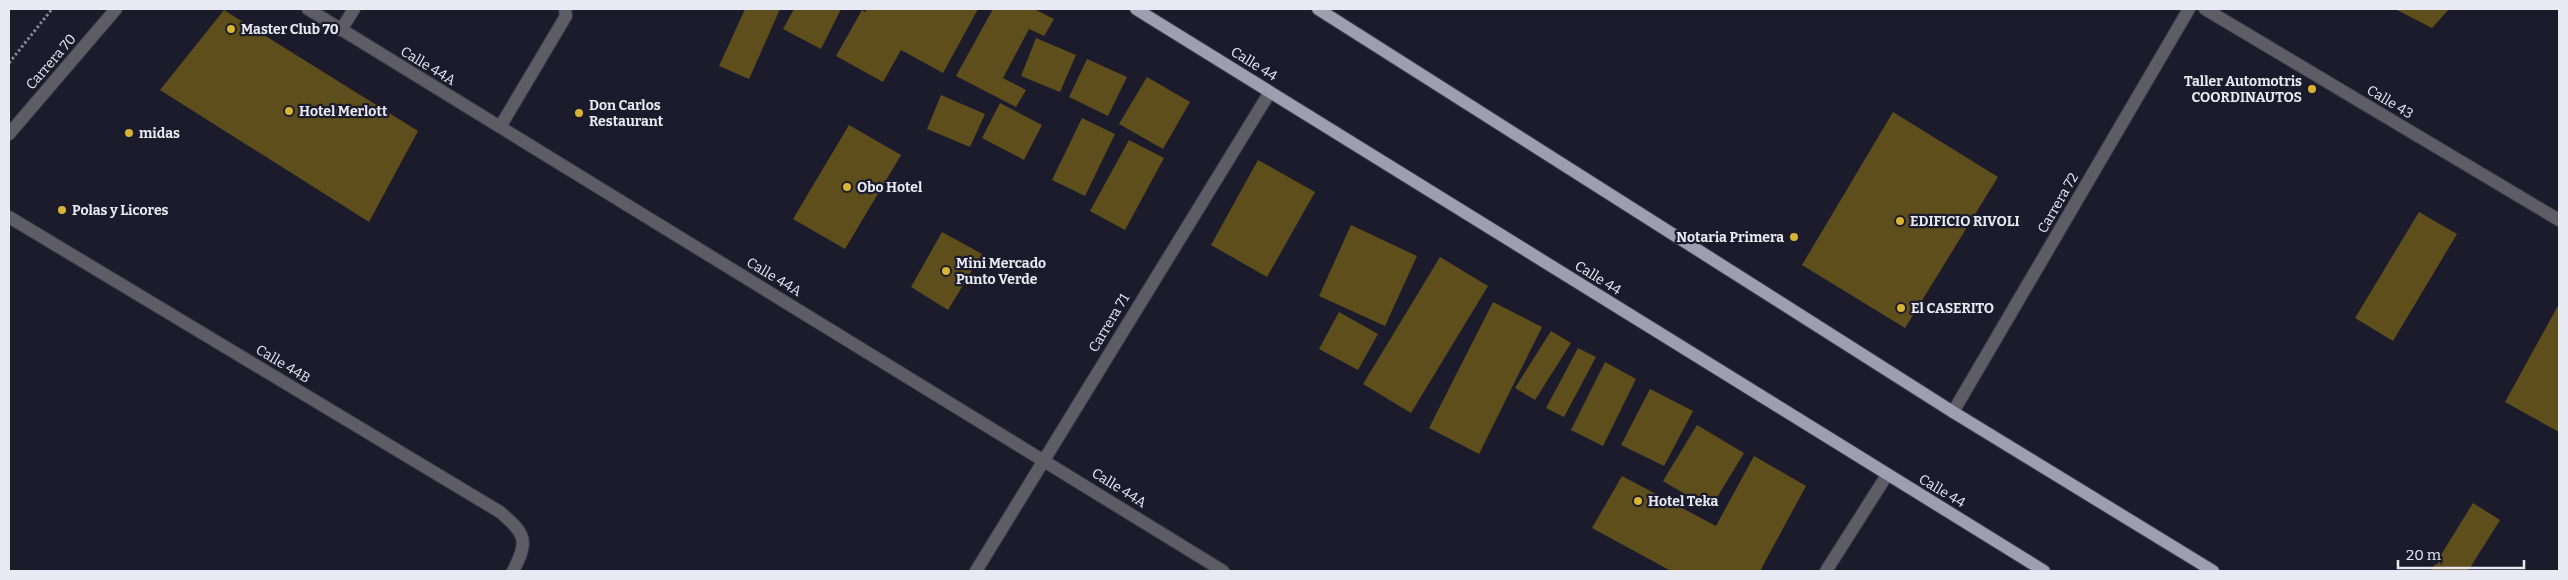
<svg xmlns="http://www.w3.org/2000/svg" width="2568" height="580" font-family="Bitter,serif">
	<style>
		.building { fill: #5e4e1b }
		.lines { fill: none; stroke-linecap: round; stroke-linejoin: round }
		.minor-casing { stroke: #393847; stroke-width: 14 }
		.major-casing { stroke: #393847; stroke-width: 14 }
		.path { stroke: #878694; stroke-width: 3; stroke-dasharray: 2.5 2.5; stroke-linecap: butt }
		.minor { stroke: #5e5d66; stroke-width: 12 }
		.major { stroke: #9f9eb1; stroke-width: 12 }
		.poi-dot { fill: #d9b334; stroke: #1c1b2b; stroke-width: 2 }
		.labels { text-anchor: middle; dominant-baseline: central; stroke-width: 4.5; stroke-linejoin: round; paint-order: stroke }
		.poi-label { font-size: 14px; font-weight: bold; fill: #e9e9f4; stroke: #1c1b2b; text-anchor: start }
		.street-label { font-size: 14px; fill: #e9e9f4; stroke: #1c1b2b }
	</style>
	<rect width="100%" height="100%" fill="#1c1b2b"/>
	<path class="building" d="M745,9H780L749,79L719,66Z
		M794,9H841L821,49L783,29Z
		M867,9H978L943,73L901,50L883,82L836,56L862,10L865,12Z
		M993,9H1034L1054,19L1044,36L1029,29L1003,78L1026,90L1016,107L956,76Z
		M2395,9H2449L2432,28Z
		M224,10L418,131L369,222L160,90Z
		M1036,38L1076,55L1060,92L1021,76Z
		M1087,59L1127,77L1108,116L1069,97Z
		M1147,77L1190,102L1163,149L1119,124Z
		M941,95L985,114L970,147L927,129Z
		M1000,103L1042,125L1024,160L982,138Z
		M1893,112L1998,177L1905,328L1802,265Z
		M1082,118L1115,134L1085,196L1052,180Z
		M849,125L901,155L845,249L793,219Z
		M1129,140L1164,158L1125,230L1090,211Z
		M1258,160L1315,192L1267,277L1211,245Z
		M2419,212L2457,234L2393,341L2355,318Z
		M1351,225L1417,256L1385,326L1319,296Z
		M942,232L982,254L948,310L911,287Z
		M1440,257L1488,286L1411,413L1363,384Z
		M1493,302L1542,327L1479,454L1429,428Z
		M2559,304V432L2505,402Z
		M1339,312L1378,334L1358,370L1319,349Z
		M1551,331L1571,343L1535,400L1515,388Z
		M1578,348L1596,357L1564,417L1546,408Z
		M1605,362L1636,379L1603,446L1571,430Z
		M1650,389L1693,411L1664,466L1621,445Z
		M1697,425L1744,453L1710,509L1663,481Z
		M1754,456L1806,486L1760,571H1671L1592,528L1622,476L1716,526Z
		M2473,503L2500,520L2468,571H2431Z"/>
	<g class="lines">
		<defs>
			<path id="minor" d="M308,9L1223,571
				M2205,9L2559,220
				M341,30L354,9
				M500,127L566,16L565,9
				M9,134L116,9
				M9,217L500,512C526,534 529,541 513,571
				M1953,412L2189,9
				M976,571L1270,92
				M1826,571L1887,475"/>
			<path id="major" d="M1136,9L2044,571
				M1318,9L1953,412L2213,571"/>
		</defs>
		<use href="#minor" class="minor-casing"/>
		<use href="#major" class="major-casing"/>
		<path class="path" d="M9,63L52,9"/>
		<use href="#minor" class="minor"/>
		<use href="#major" class="major"/>
	</g>
	<g class="poi-dot">
		<circle cx="231" cy="29" r="5"/>
		<circle cx="2312" cy="89" r="5"/>
		<circle cx="289" cy="111" r="5"/>
		<circle cx="579" cy="113" r="5"/>
		<circle cx="129" cy="133" r="5"/>
		<circle cx="847" cy="187" r="5"/>
		<circle cx="62" cy="210" r="5"/>
		<circle cx="1900" cy="221" r="5"/>
		<circle cx="1794" cy="237" r="5"/>
		<circle cx="946" cy="271" r="5"/>
		<circle cx="1901" cy="308" r="5"/>
		<circle cx="1638" cy="501" r="5"/>
	</g>
	<g class="labels">
		<g class="poi-label">
			<text x="241" y="29">Master Club 70</text>
			<text x="2302" y="81" text-anchor="end">Taller Automotris<tspan x="2302" dy="16">COORDINAUTOS</tspan></text>
			<text x="589" y="105">Don Carlos<tspan x="589" dy="16">Restaurant</tspan></text>
			<text x="299" y="111">Hotel Merlott</text>
			<text x="139" y="133">midas</text>
			<text x="857" y="187">Obo Hotel</text>
			<text x="72" y="210">Polas y Licores</text>
			<text x="1910" y="221">EDIFICIO RIVOLI</text>
			<text x="1784" y="237" text-anchor="end">Notaria Primera</text>
			<text x="956" y="263">Mini Mercado<tspan x="956" dy="16">Punto Verde</tspan></text>
			<text x="1911" y="308">El CASERITO</text>
			<text x="1648" y="501">Hotel Teka</text>
		</g>
		<g class="street-label">
			<text transform="translate(51 62) rotate(-49)">Carrera 70</text>
			<text transform="translate(1254 64) rotate(32)">Calle 44</text>
			<text transform="translate(428 66) rotate(31)">Calle 44A</text>
			<text transform="translate(2390 102) rotate(31)">Calle 43</text>
			<text transform="translate(2058 203) rotate(-60)">Carrera 72</text>
			<text transform="translate(774 277) rotate(31)">Calle 44A</text>
			<text transform="translate(1598 278) rotate(32)">Calle 44</text>
			<text transform="translate(1109 323) rotate(-59)">Carrera 71</text>
			<text transform="translate(283 364) rotate(31)">Calle 44B</text>
			<text transform="translate(1119 488) rotate(32)">Calle 44A</text>
			<text transform="translate(1942 491) rotate(31)">Calle 44</text>
		</g>
	</g>
	<rect width="2568" height="580" fill="none" stroke="#e9e9f4" stroke-width="20"/>
	<path d="M2398 560v8h126v-8" fill="none" stroke="#e9e9f4" stroke-width="2.5"/>
	<text x="2406" y="560" font-size="15" fill="#e9e9f4" stroke="#1c1b2b" stroke-width="4" paint-order="stroke">20 m</text>
</svg>
